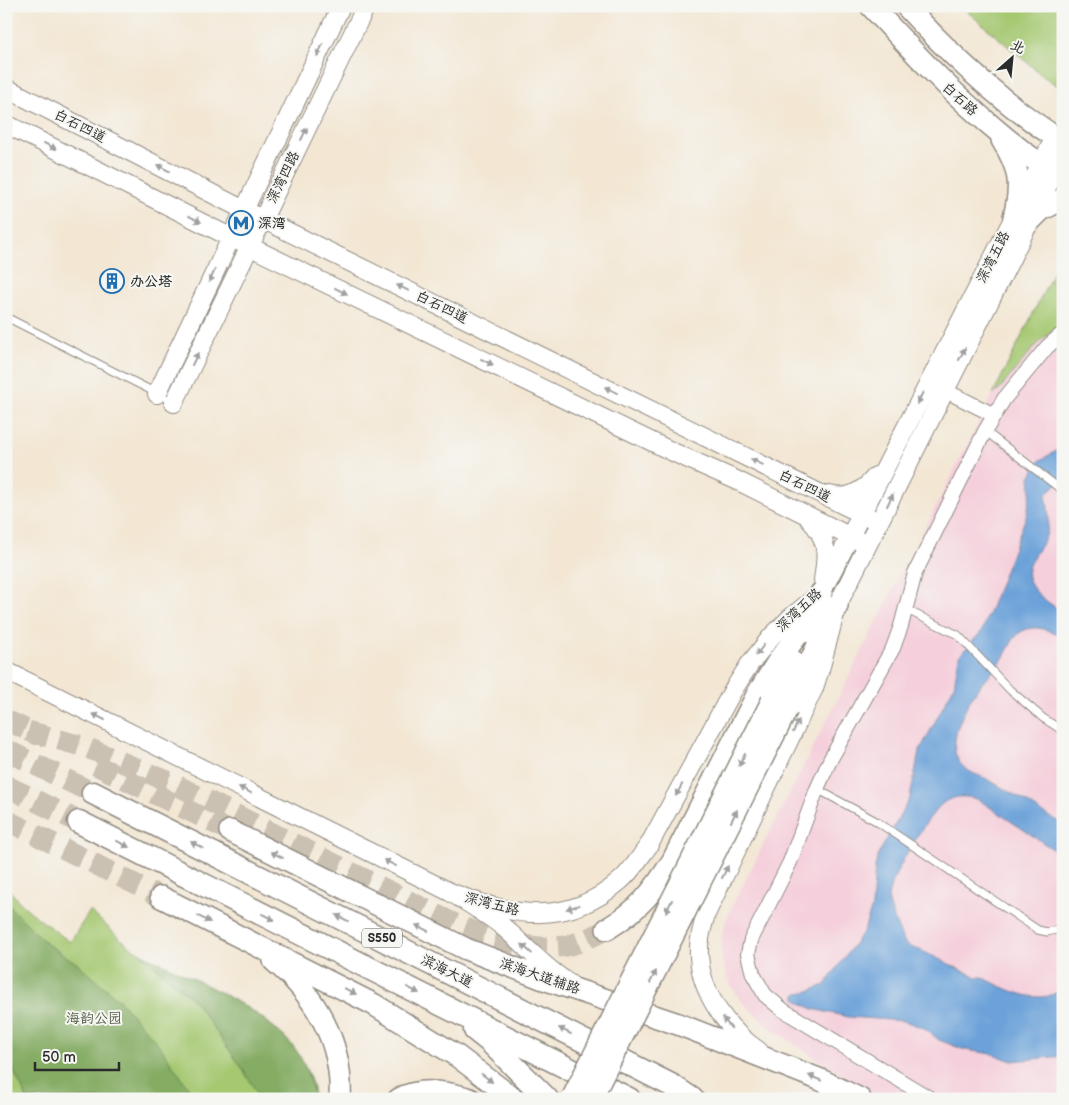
<svg xmlns="http://www.w3.org/2000/svg" width="1069" height="1105" font-family="'Balsamiq Sans','LXGW WenKai TC',sans-serif">
	<style>
		.built { fill: #f5cfdb }
		.green { fill: #a5c871; stroke: #687a4e }
		.forest { fill: #84ac63; stroke: #586c47 }
		.water { fill: #6ca2d9; stroke: #4c6682 }
		.lines { fill: none; stroke-linecap: round; stroke-linejoin: round }
		.primary-tunnel { stroke: #cbc1b2; stroke-width: 21; stroke-dasharray: 21 11; stroke-linecap: butt }
		.trunk-tunnel { stroke: #cbc1b2; stroke-width: 22; stroke-dasharray: 22 11; stroke-linecap: butt }
		.service-casing { stroke: #8f8980; stroke-width: 9 }
		.minor-casing { stroke: #8f8980; stroke-width: 16 }
		.tertiary-casing { stroke: #8f8980; stroke-width: 20 }
		.primary-casing { stroke: #8f8980; stroke-width: 24 }
		.trunk-casing { stroke: #8f8980; stroke-width: 25 }
		.service { stroke: #fff; stroke-width: 7 }
		.minor { stroke: #fff; stroke-width: 14 }
		.tertiary { stroke: #fff; stroke-width: 18 }
		.primary { stroke: #fff; stroke-width: 21 }
		.trunk { stroke: #fff; stroke-width: 22 }
		.primary-bridge-casing { stroke: #8f8980; stroke-width: 24; stroke-linecap: butt }
		.primary-bridge { stroke: #fff; stroke-width: 21 }
		.oneway { fill: #a0a0a0 }
		.labels { text-anchor: middle; dominant-baseline: central; stroke-width: 4; stroke-linejoin: round; paint-order: stroke }
		.shield { fill: #f6f6f2; stroke: #686867; stroke-width: 1 }
		.shield-label { font-size: 12px; font-weight: bold; fill: #2b2b2b }
		.street-label { font-size: 14px; fill: #2b2b2b; stroke: #f6f6f2 }
		.poi-label { font-size: 14px; font-weight: bold; fill: #2b2b2b; stroke: #f6f6f2; text-anchor: start }
		.park-label { font-size: 14px; fill: #505a40; stroke: #f6f6f2 }
	</style>
	<rect width="100%" height="100%" fill="#f6f6f2"/>
	<filter id="ink" filterUnits="userSpaceOnUse"><feTurbulence type="fractalNoise" baseFrequency=".02" numOctaves="2"/><feDisplacementMap in="SourceGraphic" scale="10" xChannelSelector="R" yChannelSelector="G"/><feConvolveMatrix kernelMatrix="1 2 1 2 8 2 1 2 1" color-interpolation-filters="sRGB"/></filter>
	<filter id="wash" filterUnits="userSpaceOnUse"><feTurbulence type="fractalNoise" baseFrequency=".0096" numOctaves="4" result="noise"/><feDisplacementMap in="SourceGraphic" scale="20" xChannelSelector="R" yChannelSelector="G"/><feGaussianBlur stdDeviation="1.12" result="paint"/><feColorMatrix in="noise" values="0 0 0 0 0 0 0 0 0 0 0 0 0 0 0 0 0 1.4 0 .05"/><feComposite in="paint" operator="in"/></filter>
	<g filter="url(#wash)">
		<rect width="100%" height="100%" fill="#f3e7d4"/>
		<path class="built" d="M1063,253V1099H876L772,1029L742,1002L731,986L725,971L721,953L722,937L726,920L733,904L993,394Z"/>
		<path class="green" d="M961,6H1063V89L1044,77Z
			M1063,253V323C1037,340 1019,366 999,390L993,394Z
			M6,886C23,909 47,925 70,942L90,911C106,925 122,942 140,953C199,988 278,1005 308,1073C312,1081 313,1090 315,1099H6Z"/>
		<path class="forest" d="M6,903L47,944L78,964L119,1000L159,1045L196,1099H27L6,1055Z
			M139,952C189,977 256,1004 293,1046C305,1061 310,1080 315,1099H261L240,1065L195,1002Z"/>
		<path class="water" d="M1063,447V478L1046,494C1048,509 1051,522 1046,536C1042,546 1034,553 1030,563C1019,585 1047,602 1063,612V638C1052,632 1040,625 1027,629C1011,634 1009,652 999,664C993,672 985,679 979,687C967,703 948,738 957,758C959,763 964,768 969,771C975,775 981,776 987,779C998,785 1009,792 1020,798C1035,807 1047,818 1063,823V856L979,800C968,796 957,795 946,801C929,811 890,878 888,897C888,904 901,938 905,943C909,948 916,948 922,951C940,959 958,969 977,977H982C1002,987 1045,1011 1063,986V1056L1012,1061L993,1054L965,1050L939,1040L924,1028L904,1021L848,1017L813,1009L799,1002L796,999V995L798,993L810,991L825,985L864,930L872,907L875,867L878,855L910,798L919,752L954,686L959,656L982,631L1027,514L1031,489L1030,477L1039,461Z"/>
	</g>
	<g filter="url(#ink)">
		<g class="lines">
			<path class="primary-tunnel" d="M6,720L40,736
				M28,731L85,747L170,782L457,925C489,937 522,949 557,947C574,946 592,937 607,929
				M96,765L230,831
				M6,820L161,897"/>
			<path class="trunk-tunnel" d="M6,750L93,793
				M6,786L79,822"/>
			<defs>
				<path id="service" d="M6,317L174,402
					M985,431L1063,491
					M905,609L958,635L1010,690L1043,718L1060,729
					M817,789L876,821L1038,930L1047,932L1063,928"/>
				<path id="minor" d="M944,390L994,415
					M931,1099L783,1010L765,995L753,974L748,954L751,940L790,862L817,789L830,760L893,648L901,626L915,573L985,431L1004,399L1047,347L1063,333"/>
				<path id="tertiary" d="M6,88L244,210L872,519
					M6,124L230,237L675,453L736,480L859,541
					M157,394L341,6
					M174,403L366,6
					M830,495C849,501 864,490 876,476
					M809,519C829,539 827,555 823,580
					M6,671L450,892C468,903 485,913 502,926C525,945 544,968 570,984
					M450,892C510,916 566,928 620,881C632,871 640,857 649,845L732,692L749,665L771,637L790,618L821,593L1055,137
					M759,1051C729,1031 701,995 699,956C698,942 702,928 706,914L814,688L821,666L837,606L1063,155"/>
				<path id="primary" d="M871,6C911,49 948,90 994,128C1015,146 1037,164 1063,176
					M906,6C953,58 1004,105 1063,142
					M1002,140C1020,168 1022,185 1014,217
					M1027,224L1041,210L1063,199
					M804,632L821,593
					M772,701L792,660
					M787,709L837,606
					M230,831L466,949L541,978L678,1024L821,1080L860,1099
					M161,897L373,1004L457,1056L514,1099
					M607,929C640,909 653,892 673,860L758,693L780,658L809,620
					M274,961C316,996 343,1043 340,1099
					M399,1099C420,1087 448,1092 470,1099"/>
				<path id="trunk" d="M93,793L671,1085L692,1099
					M79,822L629,1099
					M475,1030L490,1042L547,1099"/>
			</defs>
			<use href="#service" class="service-casing"/>
			<use href="#minor" class="minor-casing"/>
			<use href="#tertiary" class="tertiary-casing"/>
			<use href="#primary" class="primary-casing"/>
			<use href="#trunk" class="trunk-casing"/>
			<use href="#service" class="service"/>
			<use href="#minor" class="minor"/>
			<use href="#tertiary" class="tertiary"/>
			<use href="#primary" class="primary"/>
			<use href="#trunk" class="trunk"/>
			<defs>
				<path id="primary-bridge" d="M572,1099L772,701
					M591,1099L787,709"/>
			</defs>
			<use href="#primary-bridge" class="primary-bridge-casing"/>
			<use href="#primary-bridge" class="primary-bridge"/>
		</g>
		<defs><path id="oneway-solid" d="M-6-.8H1V-3.2L6.5 0L1 3.2V.8H-6Z" transform="scale(1.25)"/></defs>
		<g class="oneway">
			<use href="#oneway-solid" transform="translate(320 50) rotate(115)"/>
			<use href="#oneway-solid" transform="translate(304 134) rotate(-64)"/>
			<use href="#oneway-solid" transform="translate(50 146) rotate(27)"/>
			<use href="#oneway-solid" transform="translate(163 168) rotate(-153)"/>
			<use href="#oneway-solid" transform="translate(195 219) rotate(27)"/>
			<use href="#oneway-solid" transform="translate(212 276) rotate(115)"/>
			<use href="#oneway-solid" transform="translate(403 288) rotate(-154)"/>
			<use href="#oneway-solid" transform="translate(341 291) rotate(26)"/>
			<use href="#oneway-solid" transform="translate(962 354) rotate(-63)"/>
			<use href="#oneway-solid" transform="translate(195 359) rotate(-64)"/>
			<use href="#oneway-solid" transform="translate(487 362) rotate(26)"/>
			<use href="#oneway-solid" transform="translate(611 390) rotate(-154)"/>
			<use href="#oneway-solid" transform="translate(920 398) rotate(117)"/>
			<use href="#oneway-solid" transform="translate(757 462) rotate(-154)"/>
			<use href="#oneway-solid" transform="translate(890 500) rotate(-64)"/>
			<use href="#oneway-solid" transform="translate(760 650) rotate(127)"/>
			<use href="#oneway-solid" transform="translate(99 717) rotate(-153)"/>
			<use href="#oneway-solid" transform="translate(796 726) rotate(-64)"/>
			<use href="#oneway-solid" transform="translate(742 760) rotate(117)"/>
			<use href="#oneway-solid" transform="translate(245 790) rotate(-153)"/>
			<use href="#oneway-solid" transform="translate(679 790) rotate(119)"/>
			<use href="#oneway-solid" transform="translate(734 816) rotate(-63)"/>
			<use href="#oneway-solid" transform="translate(123 844) rotate(27)"/>
			<use href="#oneway-solid" transform="translate(197 845) rotate(-153)"/>
			<use href="#oneway-solid" transform="translate(277 855) rotate(-153)"/>
			<use href="#oneway-solid" transform="translate(390 863) rotate(-153)"/>
			<use href="#oneway-solid" transform="translate(725 872) rotate(-64)"/>
			<use href="#oneway-solid" transform="translate(669 906) rotate(117)"/>
			<use href="#oneway-solid" transform="translate(573 907) rotate(162)"/>
			<use href="#oneway-solid" transform="translate(268 917) rotate(27)"/>
			<use href="#oneway-solid" transform="translate(342 918) rotate(-153)"/>
			<use href="#oneway-solid" transform="translate(204 919) rotate(27)"/>
			<use href="#oneway-solid" transform="translate(422 928) rotate(-154)"/>
			<use href="#oneway-solid" transform="translate(527 949) rotate(-137)"/>
			<use href="#oneway-solid" transform="translate(653 977) rotate(-63)"/>
			<use href="#oneway-solid" transform="translate(413 990) rotate(27)"/>
			<use href="#oneway-solid" transform="translate(350 991) rotate(27)"/>
			<use href="#oneway-solid" transform="translate(727 1023) rotate(-129)"/>
			<use href="#oneway-solid" transform="translate(565 1031) rotate(-153)"/>
			<use href="#oneway-solid" transform="translate(487 1078) rotate(37)"/>
			<use href="#oneway-solid" transform="translate(815 1078) rotate(-157)"/>
		</g>
	</g>
	<defs>
		<symbol id="metro-ring" viewBox="-11 -11 22 22"><circle r="9.5" fill="#f6f6f2" stroke="#1f6fb2" stroke-width="1.5"/><path d="M-5.5 5V-5H-3L0 0L3-5H5.5V5H3V-.5L0 4L-3-.5V5Z" fill="#1f6fb2"/></symbol>
		<symbol id="building-ring" viewBox="-11 -11 22 22"><circle r="9.5" fill="#f6f6f2" stroke="#1f6fb2" stroke-width="1.5"/><path d="M-4-6H4V6H1V3H-1V6H-4ZM-2.5-4.3h1.7v1.8h-1.7ZM.8-4.3h1.7v1.8H.8ZM-2.5-1h1.7V.8h-1.7ZM.8-1h1.7V.8H.8Z" fill="#1f6fb2"/></symbol>
	</defs>
	<g fill-rule="evenodd">
		<use href="#metro-ring" x="227" y="209" width="28" height="28"/>
		<use href="#building-ring" x="98" y="267" width="28" height="28"/>
	</g>
	<g class="labels">
		<rect class="shield" x="362" y="928.5" width="40" height="19" rx="4"/>
		<g class="shield-label">
			<text x="382" y="938">S550</text>
		</g>
		<g class="street-label">
			<text transform="translate(960 99) rotate(42)">白石路</text>
			<text transform="translate(80 126) rotate(27)">白石四道</text>
			<text transform="translate(283 177) rotate(-64)">深湾四路</text>
			<text transform="translate(993 257) rotate(-63)">深湾五路</text>
			<text transform="translate(442 307) rotate(26)">白石四道</text>
			<text transform="translate(805 486) rotate(26)">白石四道</text>
			<text transform="translate(799 610) rotate(-43)">深湾五路</text>
			<text transform="translate(492 904) rotate(14)">深湾五路</text>
			<text transform="translate(447 971) rotate(27)">滨海大道</text>
			<text transform="translate(540 976) rotate(19)">滨海大道辅路</text>
		</g>
		<g class="poi-label">
			<text x="258" y="223">深湾</text>
			<text x="130" y="281">办公塔</text>
		</g>
		<g class="park-label">
			<text x="94" y="1018">海韵公园</text>
		</g>
	</g>
	<rect width="1069" height="1105" fill="none" stroke="#f6f6f2" stroke-width="25"/>
	<g transform="translate(1012 58) rotate(27)" stroke="#f6f6f2" stroke-width="4" paint-order="stroke">
	<path d="M0-4L9 19L0 12L-9 19Z" fill="#2b2b2b"/>
	<text y="-8" font-size="14" font-weight="bold" text-anchor="middle" fill="#2b2b2b">北</text>
	</g>
	<path d="M35 1062v8h84v-8" fill="none" stroke="#2b2b2b" stroke-width="2.5"/>
	<text x="42" y="1062" font-size="15" fill="#2b2b2b" stroke="#f6f6f2" stroke-width="4" paint-order="stroke">50 m</text>
</svg>
